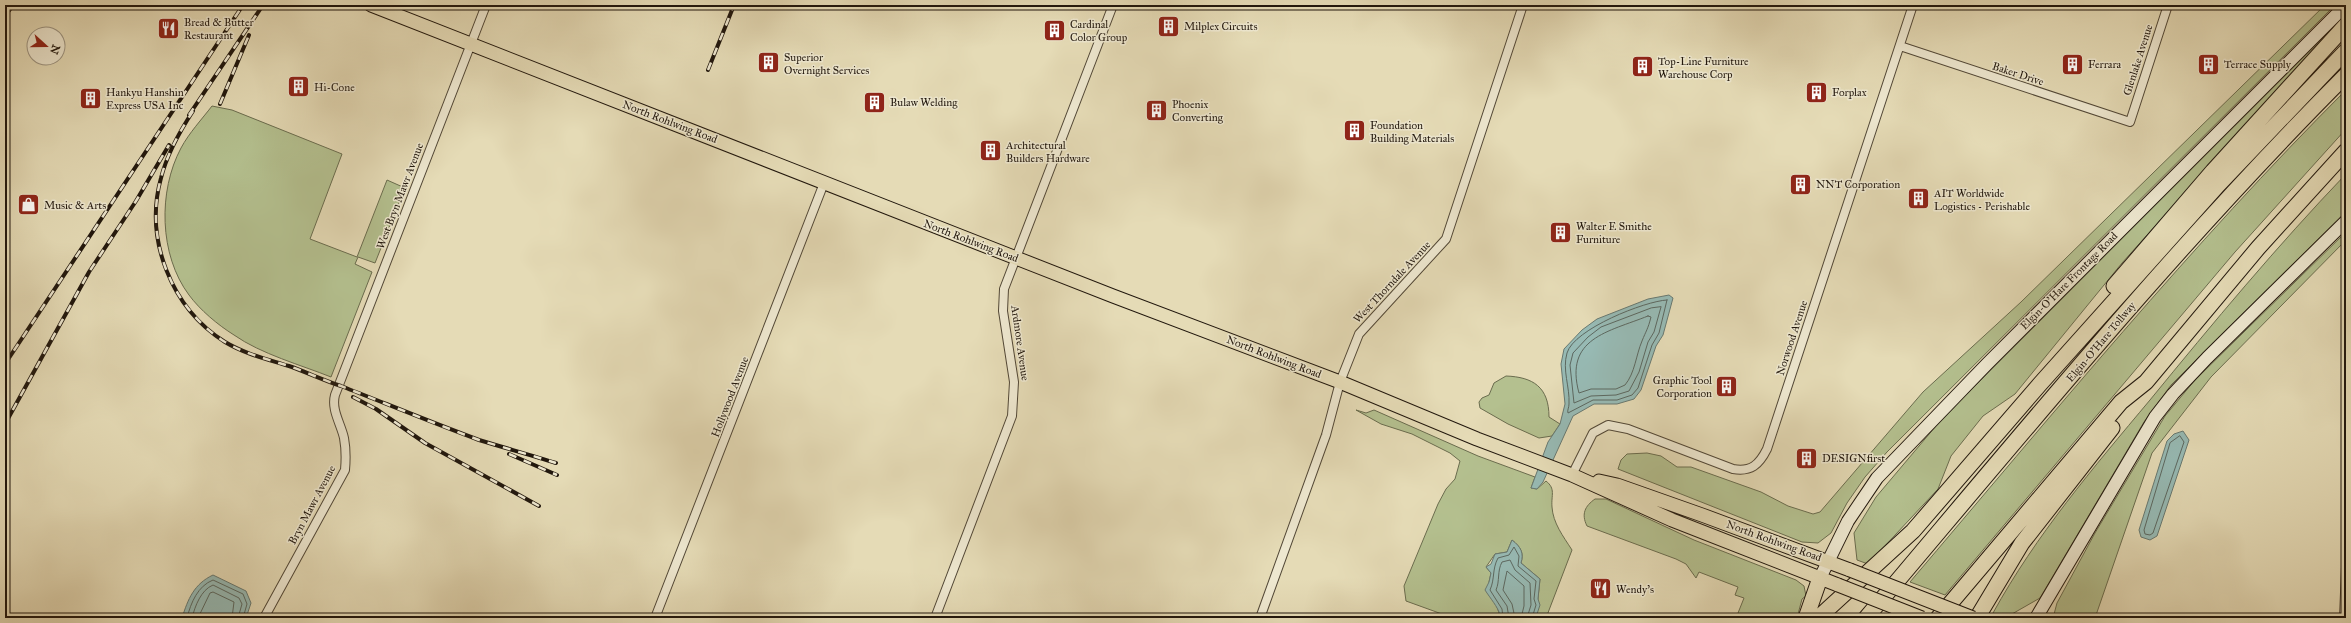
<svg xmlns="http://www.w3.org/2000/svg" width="2351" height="623" font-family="'IM FELL Great Primer',serif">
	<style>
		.green { fill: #b4c08f; stroke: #6a6c4e }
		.water { fill: #97bab4; stroke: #687971 }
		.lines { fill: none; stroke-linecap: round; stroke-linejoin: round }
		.shore { stroke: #5c6860; stroke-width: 1 }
		.street-casing { stroke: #524837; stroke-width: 10 }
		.secondary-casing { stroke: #21170d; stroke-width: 14 }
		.primary-casing { stroke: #21170d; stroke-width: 15 }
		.highway-casing { stroke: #21170d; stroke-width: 17 }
		.street { stroke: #eee8d0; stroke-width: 8 }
		.secondary { stroke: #eee8d0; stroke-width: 12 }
		.primary { stroke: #e5dbb6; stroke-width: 13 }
		.highway { stroke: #e5dbb6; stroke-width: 15 }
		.rail-casing { stroke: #21170d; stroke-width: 4 }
		.rail { stroke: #eee8d0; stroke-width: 2.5; stroke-dasharray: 8; stroke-linecap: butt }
		.primary-bridge-casing { stroke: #21170d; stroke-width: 15; stroke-linecap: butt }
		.primary-bridge { stroke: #e5dbb6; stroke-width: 13 }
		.labels { text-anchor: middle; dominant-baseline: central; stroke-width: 3; stroke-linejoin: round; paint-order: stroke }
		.poi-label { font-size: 11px; fill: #21170d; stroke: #eee8d0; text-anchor: start }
		.street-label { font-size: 11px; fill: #21170d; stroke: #eee8d0 }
	</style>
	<rect width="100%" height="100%" fill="#e5dbb6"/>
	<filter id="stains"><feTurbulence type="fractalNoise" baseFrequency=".005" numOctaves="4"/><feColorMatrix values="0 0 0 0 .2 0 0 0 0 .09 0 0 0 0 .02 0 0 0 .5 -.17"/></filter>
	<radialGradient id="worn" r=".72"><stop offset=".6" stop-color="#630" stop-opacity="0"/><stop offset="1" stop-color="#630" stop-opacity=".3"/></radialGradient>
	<path class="green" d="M2325,5H2335L1887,452L1865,477L1847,503L1831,533L1818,543L1802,542L1618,469L1621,460L1627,454L1647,453L1661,456L1677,467H1691L1761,492L1788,506L1813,514L1820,512L1923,392L2021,302Z
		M2346,13L2122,263L2015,394L1983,416L1951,456L1938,489L1868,564L1857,560L1854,533L1876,497L1941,420Z
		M2346,90V129L2235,252L1945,595L1910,582C2052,415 2191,245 2346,90Z
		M212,106L232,110L342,154L310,239L357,257L387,180L405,188L375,263L358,257L355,264L372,272L331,377C301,365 261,354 234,335C218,325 200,310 189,295C159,255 158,191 181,148C189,133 202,119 212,106Z
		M2346,174V212L2171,385L2144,422L2040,598L2005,618L1993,613C2036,535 2093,468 2150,400C2213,323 2277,246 2346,174Z
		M2346,232V240L2211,377L2152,453L2095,618H2053L2057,603L2095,533L2165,416L2195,380Z
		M1506,376C1533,377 1549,387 1549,417L1560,424L1552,436L1539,438L1508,424L1480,408L1479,402L1482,398L1489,395L1494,383Z
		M1356,410L1366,413L1374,410L1478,456L1535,477L1531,488L1537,489L1546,481C1556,489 1551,495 1552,507C1553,523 1563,536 1572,550L1546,618H1533L1536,617L1540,579L1521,563C1524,553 1521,547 1512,540L1507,552L1495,554L1486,567L1491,573L1489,582L1500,616L1498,618H1453L1406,601L1404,586L1438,504L1446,489L1455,479L1460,461L1450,453L1412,434L1381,424Z
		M1595,499H1606L1694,540L1796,580L1804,586L1806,596L1802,599L1797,618H1736L1744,598L1735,595L1738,587L1699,572L1696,578L1686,564L1676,559L1587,526C1581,514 1585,506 1595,499Z"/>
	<path class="water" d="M1669,295L1673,298L1663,335L1656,346L1641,390L1634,399L1617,404H1594L1573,416L1543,482L1537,489L1531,488L1548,442L1560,424L1565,404L1561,364L1564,349L1582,330L1597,319L1648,299Z
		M2183,431L2189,440L2157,536L2150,540L2141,537L2139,530L2167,441L2174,434Z
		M1512,540C1521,547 1524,553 1521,563L1540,579L1538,599L1540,605L1536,617L1533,618H1498L1500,615C1498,607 1490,598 1485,590L1489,582L1491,573L1486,567L1491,564L1495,554L1507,552Z
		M213,575L246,591L251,603L246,618H182C188,599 194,584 213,575Z"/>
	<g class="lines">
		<path class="shore" d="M1667,300L1659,333L1652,345L1638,388L1632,395L1617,400H1593L1568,413C1567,410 1569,408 1569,404C1570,387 1562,370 1567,353C1574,329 1645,301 1667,300Z
			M1661,307L1654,332L1648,342L1639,372L1629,391L1616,395L1591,396L1574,403L1570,365L1573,353L1588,337L1601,327L1651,308Z
			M1648,316L1651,317C1648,329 1646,331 1642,341C1636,355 1635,373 1625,385L1616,389H1591L1579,393C1564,338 1608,332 1648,316Z
			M2180,436L2184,442L2153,533L2150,535L2145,534L2144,530L2170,443Z
			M187,618C191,602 198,586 213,580L243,594L247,604L243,618
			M192,618C195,606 201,590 213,585L239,598L242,604L238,618
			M198,618L210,593L213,592L234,602L232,618
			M1503,618L1502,609L1490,590C1495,579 1492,569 1498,558L1509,555L1514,547L1519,556L1518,566L1536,581L1534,599L1536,605L1532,618
			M1509,618L1507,606L1496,590C1500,581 1497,571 1502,562L1510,560L1515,570L1530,583L1531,605L1527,618
			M1515,618L1512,604L1503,590L1507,571L1524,586V606L1521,618"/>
		<defs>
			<path id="street" d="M1900,46L2130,122L2168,5
				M1572,475L1593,433L1608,425L1628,429L1733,469C1751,472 1759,465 1767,449L1913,5
				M264,618L345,470C346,459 346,449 344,438C341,424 331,410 335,395L486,5
				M655,618L824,183
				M935,618L1012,416L1014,382L1003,311L1004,289L1113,5
				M1260,618L1326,435L1340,382L1359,334L1446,239L1523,5
				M2344,618L2346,567"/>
			<path id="secondary" d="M1820,578L1848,521L1877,478L1987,364L2346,5
				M2036,618L2155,417L2173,394L2207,358L2346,221"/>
			<path id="primary" d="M371,5L1113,296L1340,382L1477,439L1572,475L1672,520L1838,585
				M5,7L6,5
				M1599,481L1617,485L1702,515L1850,570"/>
			<path id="highway" d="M2114,286L2213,171L2346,25
				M1806,618L1820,578
				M1818,618L1913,531L2040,384L2219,184L2346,51
				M1866,618C2022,434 2175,246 2346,75
				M1938,618L2121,402L2146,382L2258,248L2346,151
				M1977,618L2022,543L2112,428"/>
		</defs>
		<use href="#street" class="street-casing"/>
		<use href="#secondary" class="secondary-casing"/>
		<use href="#primary" class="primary-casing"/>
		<use href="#highway" class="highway-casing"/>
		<use href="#street" class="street"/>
		<use href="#secondary" class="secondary"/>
		<use href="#primary" class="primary"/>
		<use href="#highway" class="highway"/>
		<defs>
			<path id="rail" d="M708,70L734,5
				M220,104L249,35
				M193,111C180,131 167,154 161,178C144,239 171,308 225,342C245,354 267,359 289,366C306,372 323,380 341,386C387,404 433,423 479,440C505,448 531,455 556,463
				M189,115L263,5
				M5,364L243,5
				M353,397L376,409L425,443L539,506
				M5,424L89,272L136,201L169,145
				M509,454L557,475"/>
		</defs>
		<use href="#rail" class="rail-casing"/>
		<use href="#rail" class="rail"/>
		<defs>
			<path id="primary-bridge" d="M1850,570L1973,618
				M1838,585L1922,618"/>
		</defs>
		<use href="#primary-bridge" class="primary-bridge-casing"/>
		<use href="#primary-bridge" class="primary-bridge"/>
	</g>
	<defs>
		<symbol id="building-square" viewBox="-11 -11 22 22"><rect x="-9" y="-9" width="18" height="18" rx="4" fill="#8f2418" stroke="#eee8d0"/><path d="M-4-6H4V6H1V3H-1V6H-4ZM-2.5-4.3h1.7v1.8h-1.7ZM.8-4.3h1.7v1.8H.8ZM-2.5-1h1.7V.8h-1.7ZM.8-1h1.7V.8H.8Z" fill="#fff"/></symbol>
		<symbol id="restaurant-square" viewBox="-11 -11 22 22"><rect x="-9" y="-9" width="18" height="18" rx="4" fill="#8f2418" stroke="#eee8d0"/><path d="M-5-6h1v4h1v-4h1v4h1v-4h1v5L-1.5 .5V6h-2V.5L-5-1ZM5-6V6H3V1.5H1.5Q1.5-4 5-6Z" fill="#fff"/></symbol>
		<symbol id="shop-square" viewBox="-11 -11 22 22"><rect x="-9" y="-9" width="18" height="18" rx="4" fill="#8f2418" stroke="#eee8d0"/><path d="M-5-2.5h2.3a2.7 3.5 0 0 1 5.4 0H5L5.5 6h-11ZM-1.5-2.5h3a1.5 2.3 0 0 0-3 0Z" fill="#fff"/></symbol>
	</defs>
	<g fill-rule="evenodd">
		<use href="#building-square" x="1156" y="14" width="25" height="25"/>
		<use href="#restaurant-square" x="156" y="16" width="25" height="25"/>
		<use href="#building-square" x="1042" y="18" width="25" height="25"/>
		<use href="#building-square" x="756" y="50" width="25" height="25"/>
		<use href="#building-square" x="2060" y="52" width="25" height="25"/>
		<use href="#building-square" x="2196" y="52" width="25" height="25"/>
		<use href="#building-square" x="1630" y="54" width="25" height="25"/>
		<use href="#building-square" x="286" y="74" width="25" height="25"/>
		<use href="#building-square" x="1804" y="80" width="25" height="25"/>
		<use href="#building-square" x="78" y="86" width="25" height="25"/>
		<use href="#building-square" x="862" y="90" width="25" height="25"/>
		<use href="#building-square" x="1144" y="98" width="25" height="25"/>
		<use href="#building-square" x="1342" y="118" width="25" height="25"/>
		<use href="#building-square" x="978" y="138" width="25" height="25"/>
		<use href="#building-square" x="1788" y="172" width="25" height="25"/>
		<use href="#building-square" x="1906" y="186" width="25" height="25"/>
		<use href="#shop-square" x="16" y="192" width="25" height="25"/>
		<use href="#building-square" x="1548" y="220" width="25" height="25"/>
		<use href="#building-square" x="1714" y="374" width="25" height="25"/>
		<use href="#building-square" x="1794" y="446" width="25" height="25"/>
		<use href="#restaurant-square" x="1588" y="576" width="25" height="25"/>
	</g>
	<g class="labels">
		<g class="poi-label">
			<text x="184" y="22">Bread &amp; Butter<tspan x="184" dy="13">Restaurant</tspan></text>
			<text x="1070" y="24">Cardinal<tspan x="1070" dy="13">Color Group</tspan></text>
			<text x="1184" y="26">Milplex Circuits</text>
			<text x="784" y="57">Superior<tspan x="784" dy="13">Overnight Services</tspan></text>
			<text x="1658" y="61">Top-Line Furniture<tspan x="1658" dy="13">Warehouse Corp</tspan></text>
			<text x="2088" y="64">Ferrara</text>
			<text x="2224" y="64">Terrace Supply</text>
			<text x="314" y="87">Hi-Cone</text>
			<text x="106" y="92">Hankyu Hanshin<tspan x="106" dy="13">Express USA Inc</tspan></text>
			<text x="1832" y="92">Forplax</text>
			<text x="890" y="102">Bulaw Welding</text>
			<text x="1172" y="104">Phoenix<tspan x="1172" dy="13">Converting</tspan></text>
			<text x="1370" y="125">Foundation<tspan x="1370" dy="13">Building Materials</tspan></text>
			<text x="1006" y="145">Architectural<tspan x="1006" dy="13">Builders Hardware</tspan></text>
			<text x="1816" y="184">NNT Corporation</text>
			<text x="1934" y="193">AIT Worldwide<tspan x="1934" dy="13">Logistics - Perishable</tspan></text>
			<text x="44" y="205">Music &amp; Arts</text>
			<text x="1576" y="226">Walter E Smithe<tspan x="1576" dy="13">Furniture</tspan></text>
			<text x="1712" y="380" text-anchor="end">Graphic Tool<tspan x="1712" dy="13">Corporation</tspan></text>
			<text x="1822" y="458">DESIGNfirst</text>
			<text x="1616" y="589">Wendy's</text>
		</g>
		<g class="street-label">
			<text transform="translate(2138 60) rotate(-72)">Glenlake Avenue</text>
			<text transform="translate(2018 74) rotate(18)">Baker Drive</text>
			<text transform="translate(670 122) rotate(21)">North Rohlwing Road</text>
			<text transform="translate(400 196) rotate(-69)">West Bryn Mawr Avenue</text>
			<text transform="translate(971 241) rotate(21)">North Rohlwing Road</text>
			<text transform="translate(2069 281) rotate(-45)">Elgin-O'Hare Frontage Road</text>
			<text transform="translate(1392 282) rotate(-47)">West Thorndale Avenue</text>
			<text transform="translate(1792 338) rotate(-72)">Norwood Avenue</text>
			<text transform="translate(2101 342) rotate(-50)">Elgin-O'Hare Tollway</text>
			<text transform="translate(1020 343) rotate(82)">Ardmore Avenue</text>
			<text transform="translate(1274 357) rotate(21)">North Rohlwing Road</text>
			<text transform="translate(730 397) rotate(-69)">Hollywood Avenue</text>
			<text transform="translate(312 505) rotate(-62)">Bryn Mawr Avenue</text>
			<text transform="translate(1774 541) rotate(20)">North Rohlwing Road</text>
		</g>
	</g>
	<rect width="2351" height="623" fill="none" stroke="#e5dbb6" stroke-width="20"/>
	<rect x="6" y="6" width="2339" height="611" fill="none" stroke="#21170d" stroke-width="2"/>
	<rect x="10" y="10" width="2331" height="603" fill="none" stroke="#21170d"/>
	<g transform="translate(46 46) rotate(111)"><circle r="19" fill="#eee8d0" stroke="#9c9482"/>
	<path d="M0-3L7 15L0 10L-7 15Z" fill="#8f2418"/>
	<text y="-6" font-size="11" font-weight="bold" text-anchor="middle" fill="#21170d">N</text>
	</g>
	<rect width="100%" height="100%" filter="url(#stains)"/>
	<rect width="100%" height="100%" fill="url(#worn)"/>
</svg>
